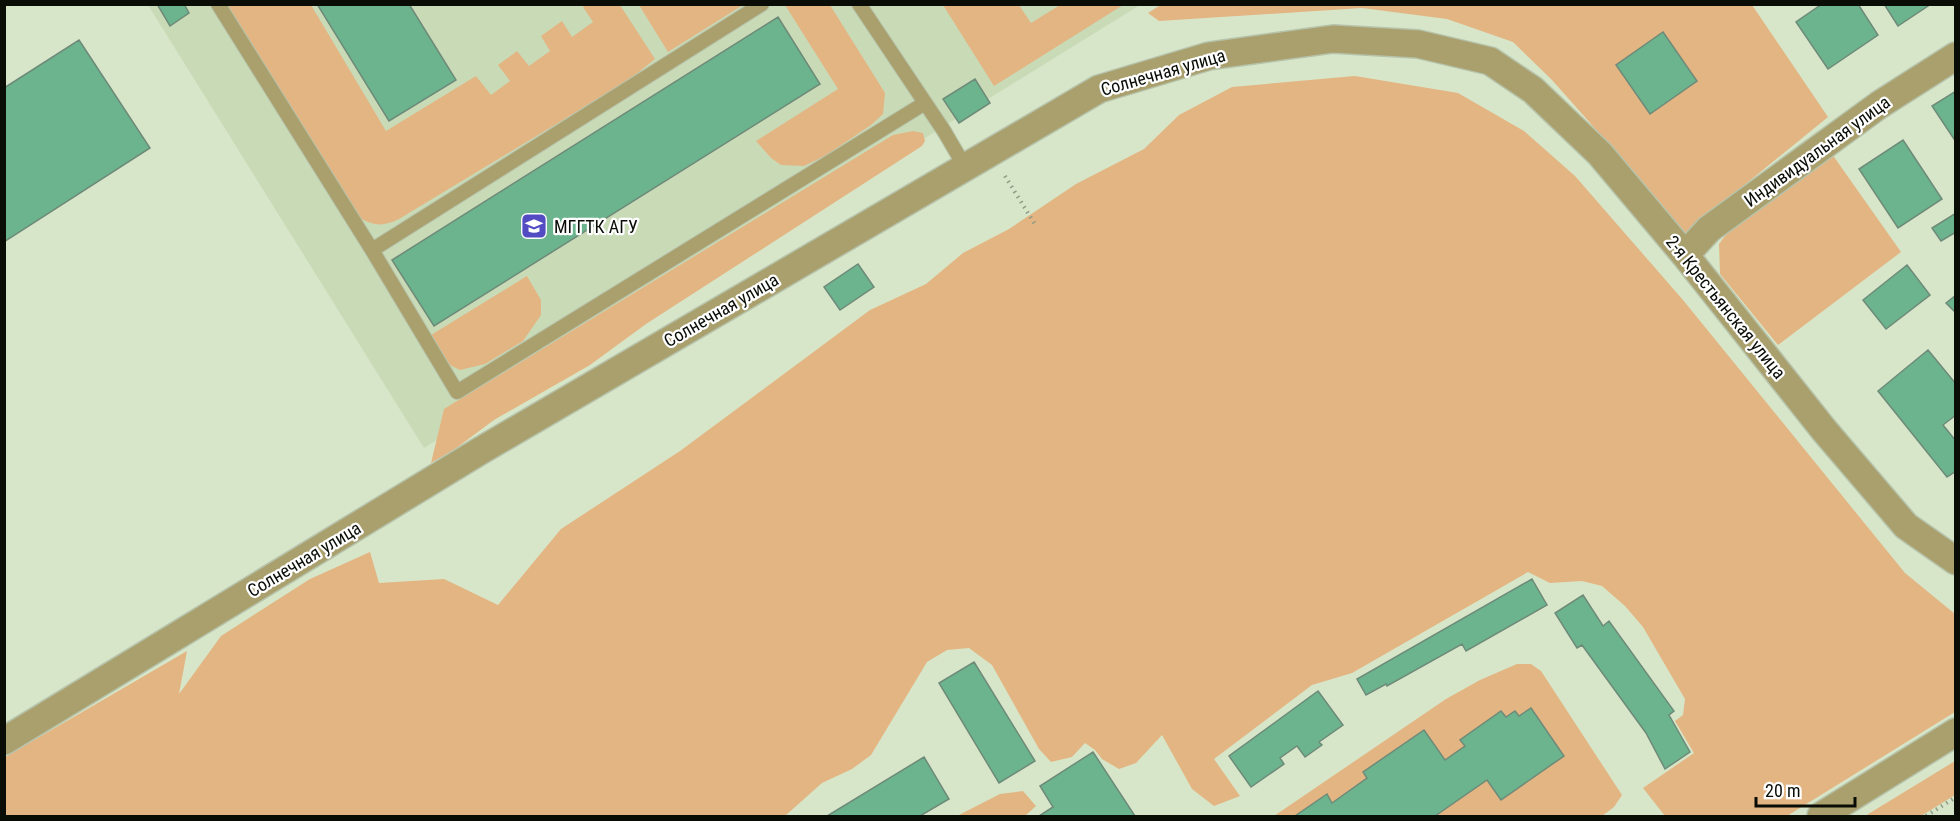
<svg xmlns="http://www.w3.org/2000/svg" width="1960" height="821" font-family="'Roboto Condensed',sans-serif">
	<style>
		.built { fill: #c9dab7 }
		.green { fill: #e3b583 }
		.building { fill: #6bb48d; stroke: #6e8a79; stroke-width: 1.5 }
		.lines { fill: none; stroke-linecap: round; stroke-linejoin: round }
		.service-casing { stroke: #b6c3aa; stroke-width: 16 }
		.minor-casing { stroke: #b6c3aa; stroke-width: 30 }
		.path { stroke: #909b85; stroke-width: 4; stroke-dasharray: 1.5 4.5; stroke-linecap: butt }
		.service { stroke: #aaa06e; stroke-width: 14 }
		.minor { stroke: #aaa06e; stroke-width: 27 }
		.labels { text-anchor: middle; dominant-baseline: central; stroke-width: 4.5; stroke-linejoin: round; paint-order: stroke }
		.street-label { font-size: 18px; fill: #090d05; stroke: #fff }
		.poi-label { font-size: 18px; fill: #090d05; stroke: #fff; text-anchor: start }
	</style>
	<rect width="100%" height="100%" fill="#d7e6c9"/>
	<path class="built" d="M148,5H1140L424,448Z"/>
	<path class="green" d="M1162,4L1752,5L1828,117L1682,236L1630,168L1552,80L1513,42L1447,19L1362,8L1159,21L1148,13Z
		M222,5H311L386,131L476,76L491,95L510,81L498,65L517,51L529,66L550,51L541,36L562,21L572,37L593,22L583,7L586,5H620L655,59L629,80L399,219C382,227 374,226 358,217Z
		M639,5H743L668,52Z
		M785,5H830L885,93L883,114L871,125L825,156L804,166L781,165L771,158L756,141L838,89Z
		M943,5H1019L1031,23L1060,5H1123L994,86Z
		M1355,76L1458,93L1524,131L1575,176L1683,300L1905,573L1955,614V712L1787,816H1665L1643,788L1694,753L1675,721L1683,715L1685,699L1643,627L1625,606L1602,586L1582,581L1550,583L1528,572L1352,673L1312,685L1214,759L1240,796L1214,806L1192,789L1162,735L1136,763L1119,769L1102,759L1095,750L1085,743L1072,757L1051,762L1039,749L992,665L969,648L947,650L927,662L871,755L852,769L822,783L785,816H5V757L187,651L179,694L221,636L310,579L370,552L379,583L444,579L498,605L561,529L680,451L870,310L926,284L963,253L1009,229L1076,184L1144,149L1179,115L1232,87Z
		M913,131L923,133L925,141L922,146L646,324L590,365L494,420L455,449L431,463L444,409L893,135Z
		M1832,154L1901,252L1778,345L1720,274L1719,244L1733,225Z
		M527,276L541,300V315L523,341L485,364L460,370L450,365L431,335Z
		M1517,664H1531L1541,671L1622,795L1614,807L1602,816H1274L1446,699L1480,680Z
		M1955,761V795L1921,816H1865Z
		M1023,791L1036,806L1025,816H957L1000,794Z"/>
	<path class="building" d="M157,4H184L189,13L170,26Z
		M317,4H409L456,80L389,121Z
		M1822,4H1858L1878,35L1828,69L1796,22Z
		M1884,4H1931L1898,26Z
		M778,17L820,84L434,326L392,260Z
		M1663,32L1697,81L1650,114L1616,65Z
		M79,40L150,148L4,242V88Z
		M975,79L990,103L959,123L943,99Z
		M1956,91V142L1932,106Z
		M1903,140L1942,199L1898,228L1859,169Z
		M1956,213V232L1941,241L1932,228Z
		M858,264L874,287L840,310L824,287Z
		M1907,265L1930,295L1886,329L1863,300Z
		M1956,295V313L1946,303Z
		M1928,350L1956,384V415L1943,425L1956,441V471L1947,477L1878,391Z
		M1532,579L1547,605L1466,651L1462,644L1387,686L1386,684L1366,695L1357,679Z
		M1583,595L1603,626L1609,621L1674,711L1669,715L1690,752L1665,769L1646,733L1582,645L1577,648L1555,613Z
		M974,662L1035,761L999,783L939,683Z
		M1318,691L1343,725L1319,742L1322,745L1305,757L1297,746L1280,758L1284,764L1251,787L1229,756Z
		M1531,708L1564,756L1501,800L1487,780L1435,816H1295L1327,794L1332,803L1367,778L1363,772L1424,730L1445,760L1465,746L1460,740L1501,711L1506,717L1515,711L1519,716Z
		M1093,752L1135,816H1039L1053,807L1040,786Z
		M924,757L949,799L920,816H827Z"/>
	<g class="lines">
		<defs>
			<path id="service" d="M218,4L372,250L457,392L925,103
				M859,4L944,131L965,167
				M372,250L762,4"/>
			<path id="minor" d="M1685,255L1709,229L1879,105L1956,56
				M4,741L480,451L1099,89L1209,56L1333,39L1418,44L1490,61L1533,90L1600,154L1685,255L1824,430L1906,526L1956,561
				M1821,816L1956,732"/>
		</defs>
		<use href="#service" class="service-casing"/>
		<use href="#minor" class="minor-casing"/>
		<path class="path" d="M1005,176L1036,226
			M1926,816L1956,797"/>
		<use href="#service" class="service"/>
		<use href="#minor" class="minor"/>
	</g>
	<defs>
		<symbol id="university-square" viewBox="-11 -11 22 22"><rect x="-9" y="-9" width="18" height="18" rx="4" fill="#524bc2" stroke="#fff"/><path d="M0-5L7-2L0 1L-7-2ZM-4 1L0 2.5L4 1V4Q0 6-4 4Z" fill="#fff"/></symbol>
	</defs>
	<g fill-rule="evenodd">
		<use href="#university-square" x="519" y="211" width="30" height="30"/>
	</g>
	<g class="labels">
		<g class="street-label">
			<text transform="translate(1163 72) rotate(-16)">Солнечная улица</text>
			<text transform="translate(1817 151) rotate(-36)">Индивидуальная улица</text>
			<text transform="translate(1726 307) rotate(51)">2-я Крестьянская улица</text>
			<text transform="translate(721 310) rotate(-30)">Солнечная улица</text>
			<text transform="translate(304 559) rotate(-31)">Солнечная улица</text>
		</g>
		<g class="poi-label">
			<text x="554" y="226">МГГТК АГУ</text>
		</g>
	</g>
	<rect width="1960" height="821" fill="none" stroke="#090d05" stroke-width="12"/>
	<path d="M1756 797v9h99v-9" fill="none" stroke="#090d05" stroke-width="3"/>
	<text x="1765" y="797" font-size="18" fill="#090d05" stroke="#ffffff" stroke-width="4.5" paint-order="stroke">20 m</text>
</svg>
